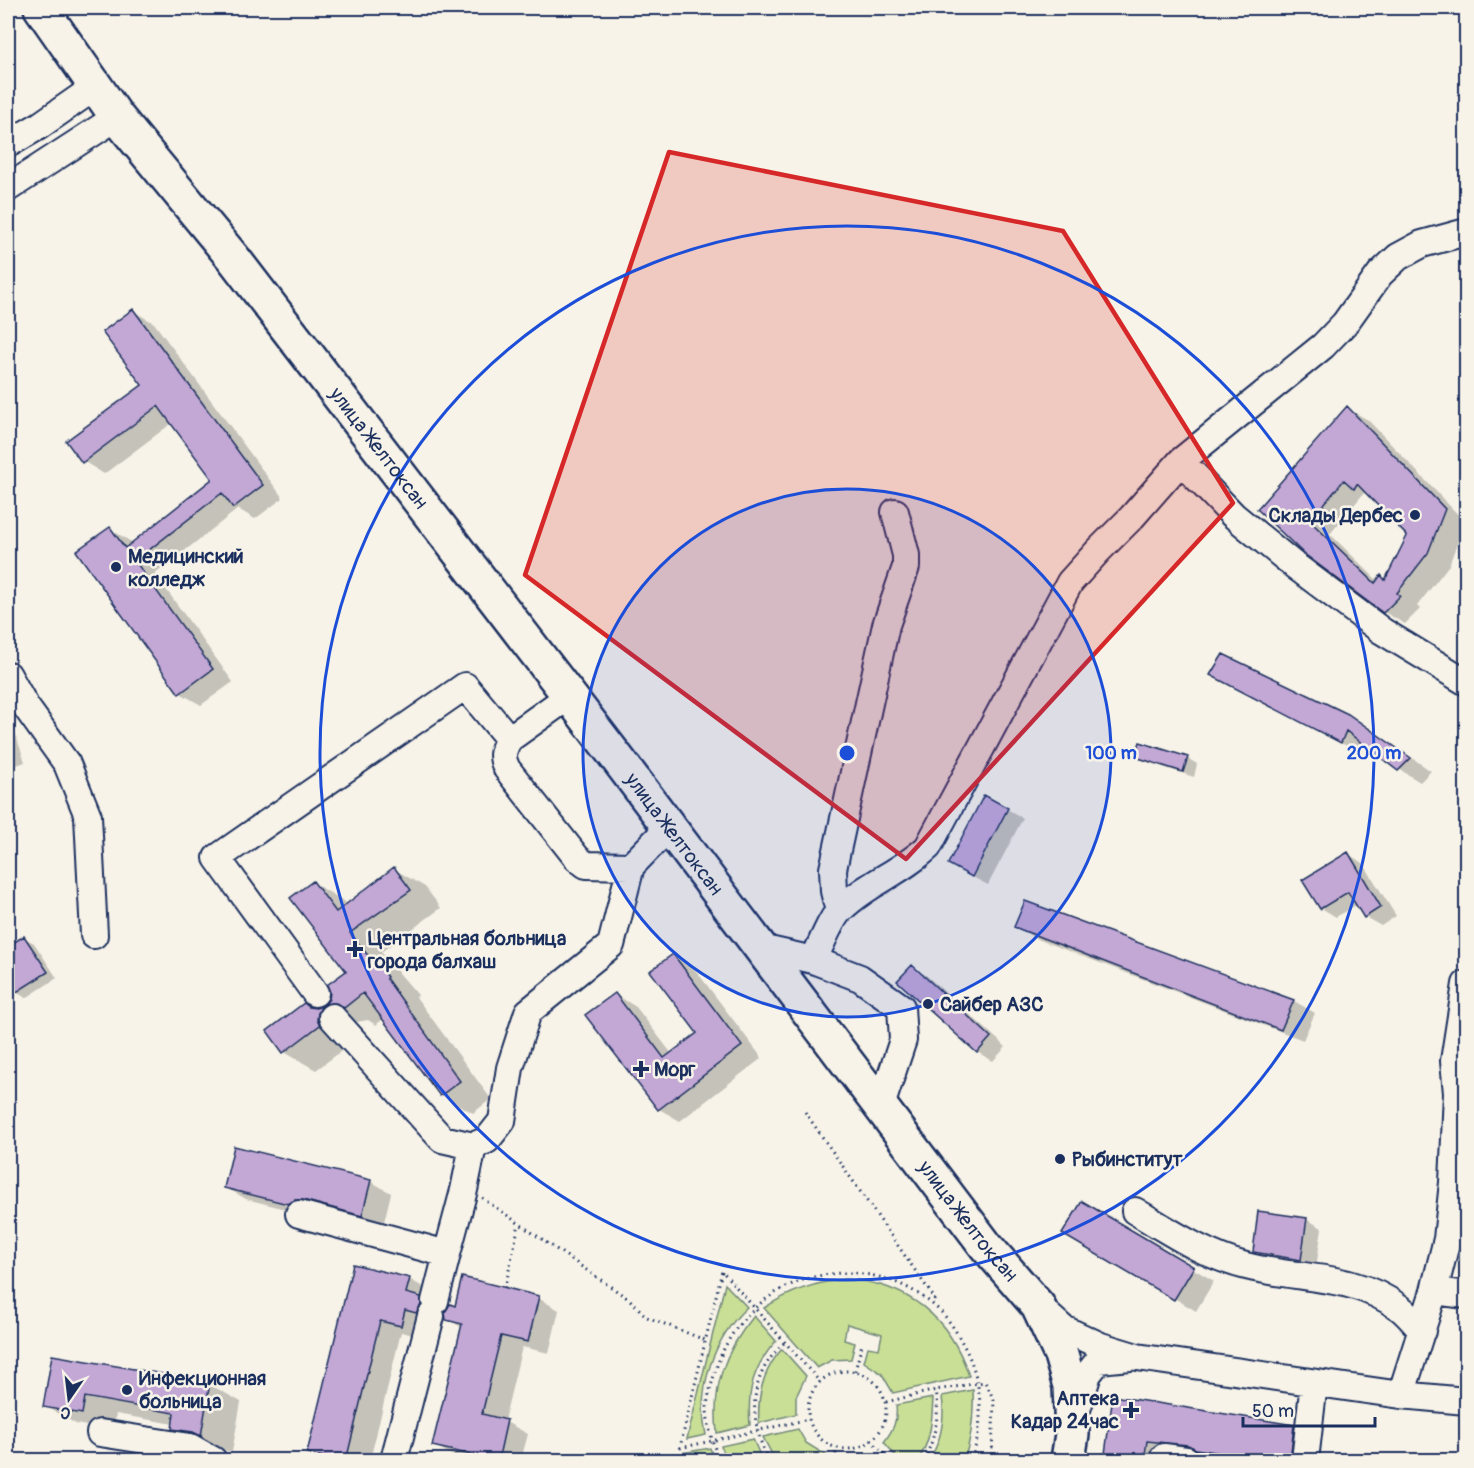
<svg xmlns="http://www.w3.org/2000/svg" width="1474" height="1468" font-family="Pangolin,sans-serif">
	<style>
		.green { fill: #c8df95; stroke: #72877a; stroke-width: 1.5 }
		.shadow { fill: #0003; fill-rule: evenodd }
		.building { fill: #c3a8d5; stroke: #1b2f5e; stroke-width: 1.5; fill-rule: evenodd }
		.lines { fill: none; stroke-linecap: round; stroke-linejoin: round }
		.minor-casing { stroke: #1b2f5e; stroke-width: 30 }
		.major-casing { stroke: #1b2f5e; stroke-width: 38 }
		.path { stroke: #1b2f5e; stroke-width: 3; stroke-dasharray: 1.5 4.5; stroke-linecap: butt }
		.minor { stroke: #f7f3e8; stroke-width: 26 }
		.major { stroke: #f7f3e8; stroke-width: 33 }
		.marked { fill: #d62828; fill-opacity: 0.2; stroke: #d62828; stroke-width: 4.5; stroke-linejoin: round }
		.ring { fill: none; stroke: #1d4ed8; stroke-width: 3 }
		.poi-dot { fill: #1b2f5e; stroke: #f7f3e8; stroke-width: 2 }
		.labels { text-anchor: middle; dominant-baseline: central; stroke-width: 5; stroke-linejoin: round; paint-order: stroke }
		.street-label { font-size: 20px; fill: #1b2f5e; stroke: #f7f3e8 }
		.poi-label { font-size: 20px; font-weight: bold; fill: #1b2f5e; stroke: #f7f3e8; text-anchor: start }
		.centre { fill: #1d4ed8; stroke: #f7f3e8; stroke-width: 3 }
		.ring-label { font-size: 18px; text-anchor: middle; font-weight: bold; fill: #1d4ed8; stroke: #f7f3e8; stroke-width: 5; stroke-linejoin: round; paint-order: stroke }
	</style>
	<rect width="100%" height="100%" fill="#f7f3e8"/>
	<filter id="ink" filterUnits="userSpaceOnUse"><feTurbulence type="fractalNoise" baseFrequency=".0167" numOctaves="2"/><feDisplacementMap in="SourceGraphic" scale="12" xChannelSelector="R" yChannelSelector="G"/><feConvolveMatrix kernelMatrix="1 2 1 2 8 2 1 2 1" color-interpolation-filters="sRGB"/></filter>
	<g filter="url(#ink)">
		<path class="green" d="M845,1279C907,1283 950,1317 969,1376L893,1393L882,1374L864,1362L868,1347L879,1349L882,1334L847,1324L844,1340L855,1343L851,1359L832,1360L817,1368L764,1308C790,1291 815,1282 845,1279Z
			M725,1284L747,1307C713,1339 696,1390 706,1435L687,1439Z
			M754,1316L776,1341C753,1367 747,1390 750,1425L717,1433C712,1386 724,1352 754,1316Z
			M782,1349L806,1376L796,1397V1414L759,1423C757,1395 763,1370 782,1349Z
			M973,1390C974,1415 972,1437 964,1460H929C942,1440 945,1419 942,1396Z
			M933,1398C932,1421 931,1441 918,1460H899L884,1442C893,1430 898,1421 896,1405Z
			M798,1429L806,1443L829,1457L828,1460H775L763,1437Z
			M753,1439L762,1460H725L721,1446Z
			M710,1448L714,1460H681L682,1453Z"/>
		<path class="shadow" d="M133,311L154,323L283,498L255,519L238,509L155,574L233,682L201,705L180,693L110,529L133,543L214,479L172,423L104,474L83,461L144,386Z
			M1347,408L1368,420L1465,522L1449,565L1417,606L1420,609L1405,624L1384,612L1259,509ZM1364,493L1373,498L1409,536L1386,580L1381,577L1378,581L1330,534Z
			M1233,686L1347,715L1369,728L1431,771L1420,782L1399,769L1366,744L1362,754Z
			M8,720L11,721L25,762L8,768Z
			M1137,756L1187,758L1197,764L1194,777L1147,762Z
			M1007,809L1023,818L988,885L965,873Z
			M1348,854L1363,863L1396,916L1381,926L1365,917L1358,904L1336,917L1321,908Z
			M394,869L425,887L441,908L381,952L418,995L416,997L491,1099L473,1113L441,1095L384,1018L376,1025L368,1020L357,1022L327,1004L348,972L313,883L344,901L347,905Z
			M1025,903L1294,1001L1315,1013L1303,1040L1037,939L1016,927Z
			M24,938L34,943L57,978L26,998L16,992L8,978V948Z
			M673,956L694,968L762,1058L680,1121L659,1109L615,994L636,1007L672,1054L699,1033Z
			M912,967L927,976L1006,1047L993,1061L977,1052Z
			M322,1008L352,1025L351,1044L316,1070L284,1052L312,1009Z
			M370,1181L391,1193L383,1226L310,1215L246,1199L225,1187Z
			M1082,1203L1214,1281L1196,1311L1064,1233Z
			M1306,1219L1322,1228L1316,1268L1270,1260L1254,1251Z
			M355,1265L409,1279L430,1291L422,1337L401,1332L370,1460H324L309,1452Z
			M538,1298L559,1310L549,1353L522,1347L504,1421L528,1434L521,1460H468L455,1457L434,1445L463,1328L447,1319L456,1307Z
			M53,1357L209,1384L241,1402L232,1452L205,1446L173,1428L174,1424L116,1414L113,1431L76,1424L45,1406Z
			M1115,1398L1294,1426L1315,1438L1313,1460H1222L1211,1456L1167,1452L1166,1460H1105Z"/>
		<path class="building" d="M133,309L263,485L233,508L222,493L135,561L213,669L179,694L76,551L110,527L125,548L212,479L158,406L82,463L66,441L142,385L102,332Z
			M1347,406L1445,509L1428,553L1397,593L1400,596L1383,613L1303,553L1257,509ZM1344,480L1354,489L1357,484L1407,536L1385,580L1381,575L1375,583L1310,521Z
			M1223,654L1348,714L1411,758L1398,771L1346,731L1341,743L1210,675Z
			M1140,742L1188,757L1183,772L1135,757Z
			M984,795L1008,808L972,877L948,864Z
			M1348,852L1381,907L1364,918L1348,892L1320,909L1302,880Z
			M394,867L411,890L350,933L370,958L372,957L379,966L387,977L386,978L460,1081L440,1096L363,993L344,1008L336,1003L324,1005L329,999L330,992L327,985L346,971L290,898L313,881L336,912Z
			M1025,901L1294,1000L1281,1030L1014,927Z
			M24,936L48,972L15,993L8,981V946Z
			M673,954L742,1046L658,1110L585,1015L615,993L664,1058L697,1033L650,971Z
			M912,965L991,1037L977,1053L897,981Z
			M304,1003L309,1007L316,1008L322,1006L318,1013L317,1020L320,1025L283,1053L267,1031Z
			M234,1146L371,1180L362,1216L303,1200H295L288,1204L224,1188Z
			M1082,1201L1194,1267L1174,1300L1062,1234Z
			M1258,1211L1307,1218L1301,1260L1253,1252Z
			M353,1264L410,1278L406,1293L421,1297V1305L416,1313L405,1310L401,1326L380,1321L346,1461H340L307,1453Z
			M462,1277L539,1296L528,1342L501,1336L482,1414L507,1420L498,1461L432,1446L462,1324L446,1320L445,1312L450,1304L455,1306Z
			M52,1355L210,1382L201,1436L193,1432L172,1429L174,1413L85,1397L82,1414L43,1407Z
			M1113,1396L1294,1425L1290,1461H1272L1196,1449L1188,1445L1147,1441L1144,1461H1104Z"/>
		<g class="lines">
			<defs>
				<path id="minor" d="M8,144L39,126L95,87
					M8,188L117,117
					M1181,461L1233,515L1294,565L1382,631L1466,682
					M8,675L26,707L67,764L88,816L94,935
					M509,739C502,751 501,757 507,769L577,858L586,865L631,866
					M839,911L834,891L833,869L886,625L906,567V555L895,512
					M760,948L813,960L860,978L901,1007L903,1040L881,1106
					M813,960C821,946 830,920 840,910C866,884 902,872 928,847L1070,582L1098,551L1132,517L1181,461L1323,346L1345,323L1380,274L1398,257L1422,244L1466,232
					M315,993L217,858L465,686L509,739L569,696
					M332,1017L442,1139L473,1146L487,1140L502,1121L510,1068L528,1012L611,945L631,866L669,827
					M1135,1211C1170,1232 1206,1256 1246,1266C1299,1280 1353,1273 1400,1308C1408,1314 1415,1323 1422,1331
					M299,1214L447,1254L464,1190L473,1146
					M1434,1291L1466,1295
					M435,1301L447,1254
					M1042,1310L1062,1328L1101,1346L1137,1357L1401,1395L1466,1401
					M1401,1395L1434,1291L1447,1239L1453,1182L1455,1138L1457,1093L1454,1061L1466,984
					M1076,1413L1088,1374L1099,1360L1130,1357
					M100,1433L190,1447L213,1460
					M394,1460L431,1316
					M1162,1460L1164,1457L1186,1460
					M1305,1460L1314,1383"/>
				<g id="major">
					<path id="s1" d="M41,8L117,117L234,259L617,758L986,1246L1038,1306L1061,1355L1070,1386L1072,1434L1068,1460"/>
				</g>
			</defs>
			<use href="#minor" class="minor-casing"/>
			<use href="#major" class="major-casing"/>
			<path class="path" d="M805,1112L935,1299L931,1303
				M482,1198L630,1300L647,1317L705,1340
				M505,1288L519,1224
				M808 1410a39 39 0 1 1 78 0a39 39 0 1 1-78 0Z
				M855,1371L862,1344
				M886,1402L936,1390L985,1382L994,1400L992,1460
				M871,1440L890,1460
				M680,1448L809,1419
				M677,1460L722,1271L820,1382
				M719,1460C713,1445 707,1424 707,1407C708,1395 712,1383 715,1372C743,1275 863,1240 938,1309C950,1320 957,1333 964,1346C983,1382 985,1423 971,1460
				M768,1460C748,1416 748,1376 785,1342
				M834,1460L837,1448
				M924,1460C935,1438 940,1415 936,1390"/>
			<use href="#minor" class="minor"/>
			<use href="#major" class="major"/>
		</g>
	</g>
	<path class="marked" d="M669,152L1063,231L1233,503L906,859L525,575Z"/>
	<circle cx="847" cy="753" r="264" fill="#1d4ed8" fill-opacity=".12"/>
	<g class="ring">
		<circle cx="847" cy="753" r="264"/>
		<circle cx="847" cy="753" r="527"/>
	</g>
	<g class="poi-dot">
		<circle cx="1415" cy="515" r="6"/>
		<circle cx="116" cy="567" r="6"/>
		<path d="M352 940h6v6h6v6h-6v6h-6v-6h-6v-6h6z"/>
		<circle cx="928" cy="1004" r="6"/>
		<path d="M638 1060h6v6h6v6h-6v6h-6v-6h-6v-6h6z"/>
		<circle cx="1060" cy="1159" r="6"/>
		<circle cx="127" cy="1390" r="6"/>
		<path d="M1128 1401h6v6h6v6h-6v6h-6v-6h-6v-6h6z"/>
	</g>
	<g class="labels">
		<g class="street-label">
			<text stroke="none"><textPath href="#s1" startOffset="555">улица Желтоксан</textPath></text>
			<text stroke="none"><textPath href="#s1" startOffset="1041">улица Желтоксан</textPath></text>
			<text stroke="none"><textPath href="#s1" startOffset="1527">улица Желтоксан</textPath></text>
		</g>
		<g class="poi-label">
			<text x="1403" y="515" text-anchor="end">Склады Дербес</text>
			<text x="128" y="556">Медицинский<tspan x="128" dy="23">колледж</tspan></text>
			<text x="368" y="938">Центральная больница<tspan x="368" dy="23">города балхаш</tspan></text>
			<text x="940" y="1004">Сайбер АЗС</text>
			<text x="654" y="1069">Морг</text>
			<text x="1072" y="1159">Рыбинститут</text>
			<text x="139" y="1378">Инфекционная<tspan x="139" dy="23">больница</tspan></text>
			<text x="1119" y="1398" text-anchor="end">Аптека<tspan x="1119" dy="23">Кадар 24час</tspan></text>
		</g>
	</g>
	<circle cx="847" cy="753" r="9" class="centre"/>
	<g class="ring-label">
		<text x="1111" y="759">100 m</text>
		<text x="1374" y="759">200 m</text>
	</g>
	<rect width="1474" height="1468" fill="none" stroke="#f7f3e8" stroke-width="30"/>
	<rect x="15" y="15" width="1444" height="1438" fill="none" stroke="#1b2f5e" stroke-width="2" filter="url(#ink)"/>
	<g transform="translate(69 1399) rotate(194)" stroke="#f7f3e8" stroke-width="4.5" paint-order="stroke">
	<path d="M0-4.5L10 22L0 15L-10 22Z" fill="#1b2f5e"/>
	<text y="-9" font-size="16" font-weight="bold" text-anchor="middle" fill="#1b2f5e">С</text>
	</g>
	<path d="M1243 1417v9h132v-9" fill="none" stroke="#1b2f5e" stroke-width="3"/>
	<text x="1252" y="1417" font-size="18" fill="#1b2f5e" stroke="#f7f3e8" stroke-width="4.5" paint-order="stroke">50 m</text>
</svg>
